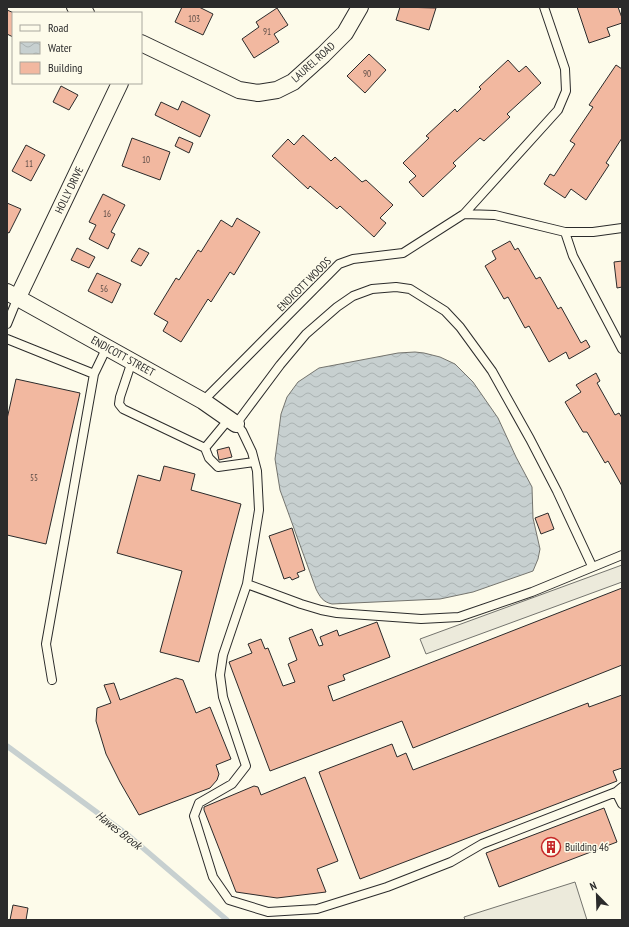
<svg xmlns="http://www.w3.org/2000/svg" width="629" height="927" font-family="'PT Sans Narrow',sans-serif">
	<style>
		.parking { fill: #eceadb; stroke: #74746e }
		.water { fill: url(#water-waves); stroke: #74746e }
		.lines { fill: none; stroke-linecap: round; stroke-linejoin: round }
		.stream { stroke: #c7d0d0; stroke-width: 5.5 }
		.building { fill: #f2b8a0; stroke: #2b2b2b }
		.lane-casing { stroke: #2b2b2b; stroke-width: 10 }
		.street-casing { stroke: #2b2b2b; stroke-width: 18 }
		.lane { stroke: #fdfbea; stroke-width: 8 }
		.street { stroke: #fdfbea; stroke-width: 16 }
		.labels { text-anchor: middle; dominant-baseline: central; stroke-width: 3; stroke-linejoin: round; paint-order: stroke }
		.number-label { font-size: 9px; fill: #5d4e48 }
		.street-label { font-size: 11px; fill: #2b2b2b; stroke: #fdfbea }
		.poi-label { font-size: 11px; fill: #2b2b2b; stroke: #fdfbea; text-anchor: start }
		.water-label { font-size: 12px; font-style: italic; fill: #2b2b2b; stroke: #fdfbea }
	</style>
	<defs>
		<pattern id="water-waves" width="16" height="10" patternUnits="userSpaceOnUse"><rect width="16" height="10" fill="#c7d0d0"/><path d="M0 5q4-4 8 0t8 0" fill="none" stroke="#abb3b3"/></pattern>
	</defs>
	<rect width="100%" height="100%" fill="#fdfbea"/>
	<path class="parking" d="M622,565V582L426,654L420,639Z
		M575,882L587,920H465L464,917Z"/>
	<path class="water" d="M415,352L424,353L440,357L455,364L473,382L498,418L516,457L532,487L533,518L540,549L538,559L533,571L473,592L440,599L332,604C323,602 320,597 316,589L280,490L275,459L276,452L281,414L287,397L298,382L319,368L398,353Z"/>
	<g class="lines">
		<path class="stream" d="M7,746L129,836L227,920"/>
	</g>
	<path class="building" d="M182,7H199L213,14L203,35L175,22Z
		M400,7L436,8L429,30L396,20Z
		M577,7H618L622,18V23L607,28L610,36L589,43Z
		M277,8L288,25L274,34L279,42L254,58L242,39L259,27L256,22Z
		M7,10L14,13L13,37L7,34Z
		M369,54L386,70L365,93L347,76Z
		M508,60L519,72L526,66L541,83L507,114L510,117L484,141L480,138L453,163L456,166L423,197L409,182L416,176L403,163L429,138L426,136L455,109L457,112L481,89L479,87Z
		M616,65L622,69V138L606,163L609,165L586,200L571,189L565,198L544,184L550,174L554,176L575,144L570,141L593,107L589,105Z
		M61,86L78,95L69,110L53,102Z
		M182,101L210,115L200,137L155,115L161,102L178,110Z
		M303,135L331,161L335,157L362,182L366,180L393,205L380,218L386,223L374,237L340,206L337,209L310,186L308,189L272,156L288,139L294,145Z
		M179,137L193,143L189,153L175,146Z
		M132,138L170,152L160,180L122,166Z
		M26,145L45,155L31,181L12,171Z
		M103,194L125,205L111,232L115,234L108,249L89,239L96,225L89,222Z
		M7,203L21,209L9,233L7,232Z
		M237,218L260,232L234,275L230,272L211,302L208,299L181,342L163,331L168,322L154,314L176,278L179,280L198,250L201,252L221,220L232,227Z
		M510,241L515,250L518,248L536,279L540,277L558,309L561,307L581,343L586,340L590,347L569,359L566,352L549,362L529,326L525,328L508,297L504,299L485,266L496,259L492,251Z
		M77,248L95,257L89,268L71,260Z
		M139,248L149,253L141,266L131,261Z
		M622,261V287L617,288L614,262Z
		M97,273L121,284L112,303L88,291Z
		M596,373L600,381L597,383L615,415L619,413L622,418V486L608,461L605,463L587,432H583L565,402L581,392L576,385Z
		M16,379L80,393L46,544L7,535V419Z
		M229,447L232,457L219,460L217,450Z
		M164,466L195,474L191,490L241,504L199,662L160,652L182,571L117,553L138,475L160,481Z
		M548,513L554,529L541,534L535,518Z
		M292,528L305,570L297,573L299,577L292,580L290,577L284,579L269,536Z
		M622,588V665L413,748L402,721L270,771L229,662L252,653L248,644L261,639L265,649L268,648L283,686L295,682L288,664L297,660L289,638L312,629L319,646L323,645L320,637L337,630L339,636L377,622L390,657L343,675L345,680L328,686L333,701Z
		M176,678L183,680L196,713L210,707L231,759L216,765L219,774L217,780L210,788L139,815L120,782L106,754L96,721L97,708L111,703L104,685L114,683L120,700Z
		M622,695V768L613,771L617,781L360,879L319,772L392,744L397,757L406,753L413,770L588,703L589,707Z
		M305,777L338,861L317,869L326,892L277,898L236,892L204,810V807L254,786L258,787L261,795Z
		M604,808L617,842L499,887L486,853Z
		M13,905L28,908L26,920H10Z"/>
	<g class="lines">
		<defs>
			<path id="lane" d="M464,214L495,215L565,232H593L622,228
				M565,232L573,256L622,349
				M7,324L18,297
				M7,339L94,374L107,347
				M132,361L120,397L119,404L123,409L205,448
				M203,401L339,264L353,259L403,253L464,214L558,110L566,91L565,69L544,7
				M229,419L205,448L209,458L218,467L254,462
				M592,566L557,491L530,439L492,371L460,327L445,311L410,289L396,287L372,289L353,296L337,307L306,334L280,365L236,424L242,431L252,452L257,471L259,510L247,584L223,655L220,675L223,697L246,766L232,784L199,803L194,816L213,877L229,900L268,912L317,909L387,887L451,862L482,844L616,792L622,787
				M247,584L301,604L321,610L337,613L421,619L459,617L532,592L622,555
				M52,680L46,644L94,374
				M616,792L622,804"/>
			<path id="street" d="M75,7L86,13
				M141,43L239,90L258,93L277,90L293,82L323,55L345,33L360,7
				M7,292L203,401L236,424
				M18,297L120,83"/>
		</defs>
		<use href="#lane" class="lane-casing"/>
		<use href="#street" class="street-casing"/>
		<use href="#lane" class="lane"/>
		<use href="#street" class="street"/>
	</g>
	<defs>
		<symbol id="building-ring" viewBox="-11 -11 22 22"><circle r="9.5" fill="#fdfbea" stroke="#c62828" stroke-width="1.5"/><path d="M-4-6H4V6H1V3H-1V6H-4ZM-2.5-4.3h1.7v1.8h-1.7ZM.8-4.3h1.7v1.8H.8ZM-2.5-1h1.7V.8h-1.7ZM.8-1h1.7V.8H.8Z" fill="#c62828"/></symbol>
	</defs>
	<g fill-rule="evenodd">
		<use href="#building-ring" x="540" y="836" width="22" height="22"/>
	</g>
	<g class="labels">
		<g class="number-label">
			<text x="194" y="18">103</text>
			<text x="267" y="31">91</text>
			<text x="367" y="73">90</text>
			<text x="146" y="159">10</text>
			<text x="29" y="163">11</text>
			<text x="107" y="213">16</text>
			<text x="104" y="288">56</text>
			<text x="34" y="477">55</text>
		</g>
		<g class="street-label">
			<text transform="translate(313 62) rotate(-42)">LAUREL ROAD</text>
			<text transform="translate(69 190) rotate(-64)">HOLLY DRIVE</text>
			<text transform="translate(304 284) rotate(-45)">ENDICOTT WOODS</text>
			<text transform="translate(123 356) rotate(29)">ENDICOTT STREET</text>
		</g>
		<g class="poi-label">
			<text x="565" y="847">Building 46</text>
		</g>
		<g class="water-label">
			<text transform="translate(119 830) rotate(38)">Hawes Brook</text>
		</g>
	</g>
	<rect width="629" height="927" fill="none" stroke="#2b2b2b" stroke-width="16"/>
	<rect x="12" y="12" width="130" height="72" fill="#fdfbea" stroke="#a9a89e"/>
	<rect x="20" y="25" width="20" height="6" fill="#fdfbea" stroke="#a9a89e"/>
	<text x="48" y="32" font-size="12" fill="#2b2b2b">Road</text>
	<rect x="20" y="42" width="20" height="12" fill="url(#water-waves)" stroke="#a9a89e"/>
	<text x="48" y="52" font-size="12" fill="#2b2b2b">Water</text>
	<rect x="20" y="62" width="20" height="12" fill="#f2b8a0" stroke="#a9a89e"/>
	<text x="48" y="72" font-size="12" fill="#2b2b2b">Building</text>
	<g transform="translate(597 895) rotate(337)" stroke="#fdfbea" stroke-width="3" paint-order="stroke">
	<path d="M0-3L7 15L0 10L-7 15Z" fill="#2b2b2b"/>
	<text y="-6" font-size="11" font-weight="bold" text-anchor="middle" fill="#2b2b2b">N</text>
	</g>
</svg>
